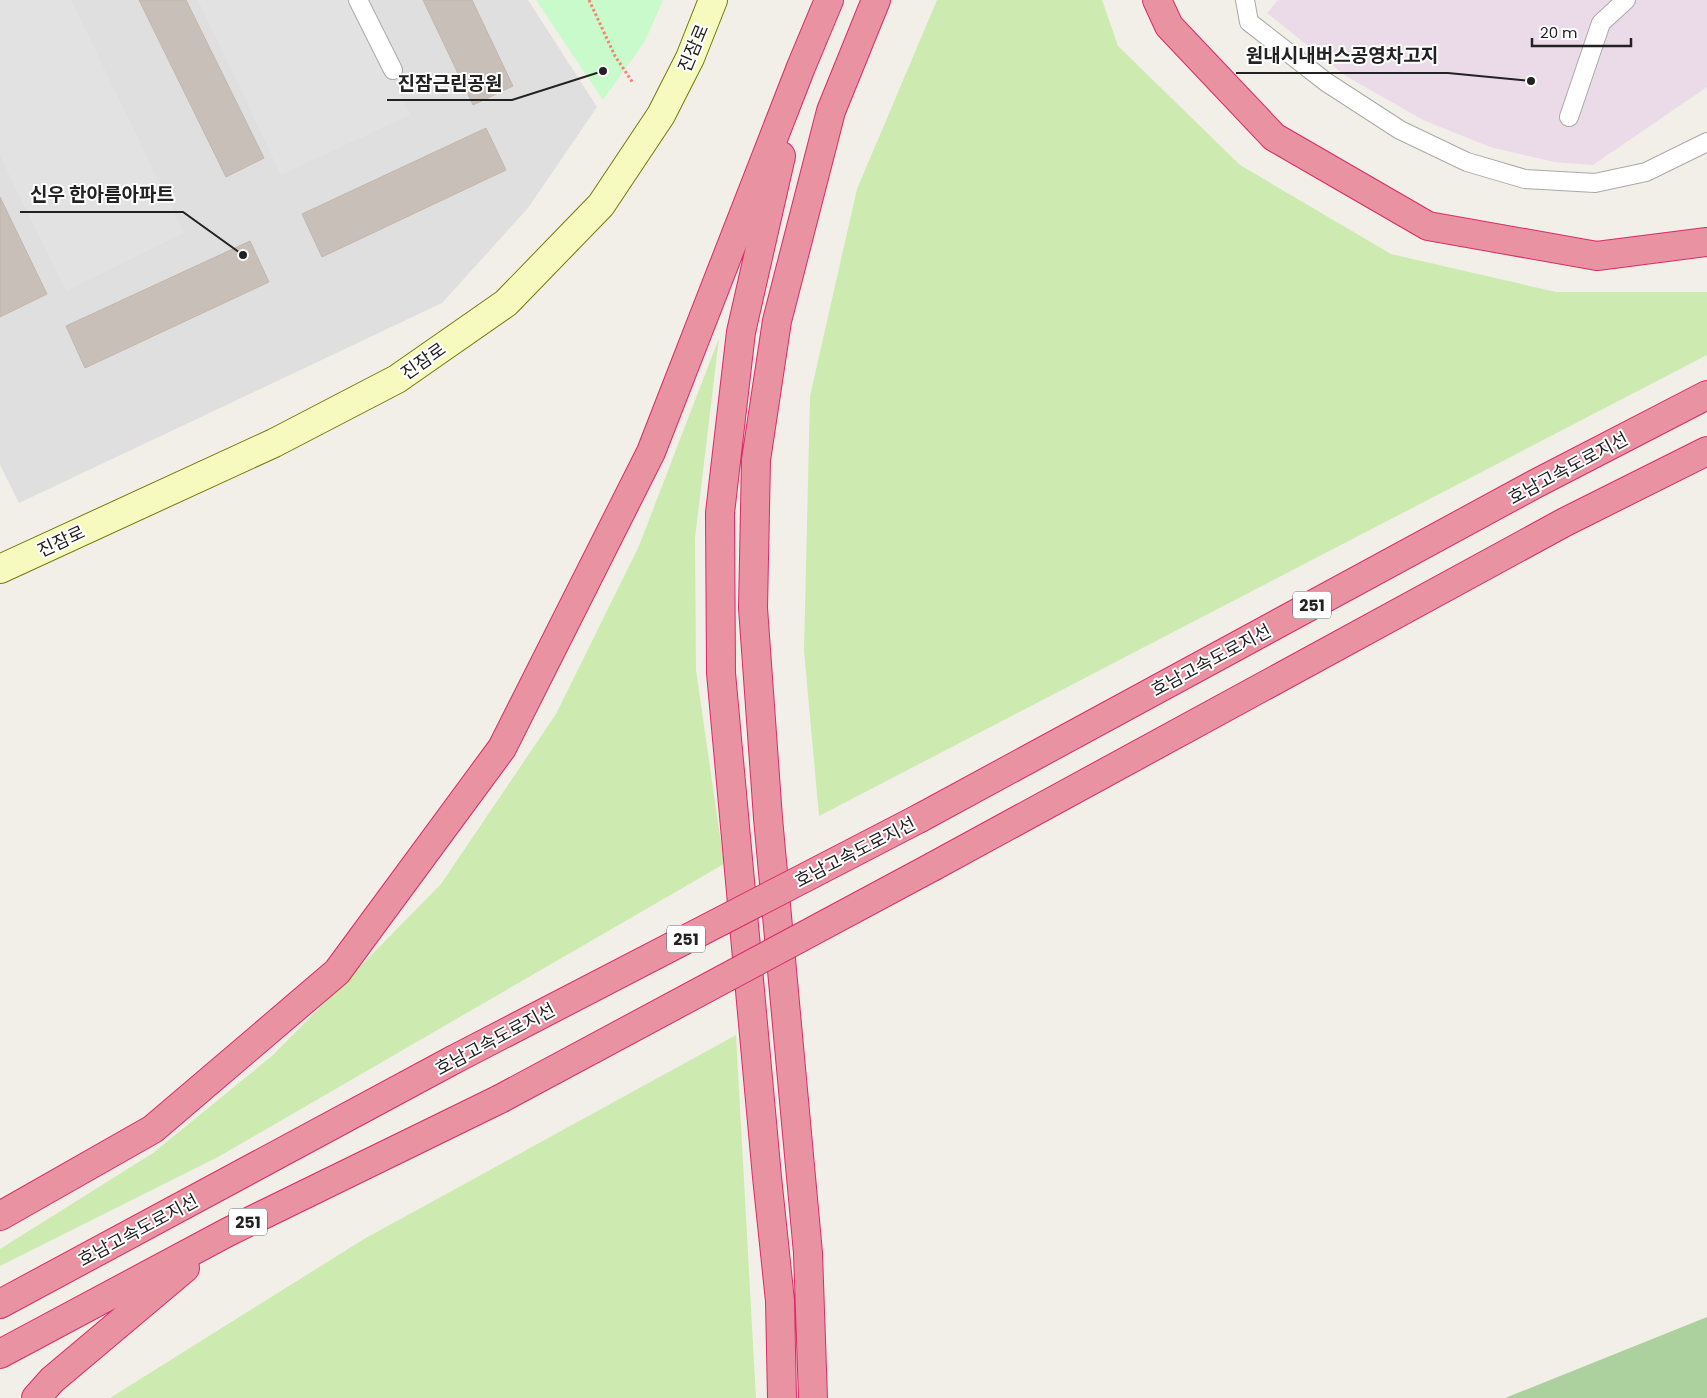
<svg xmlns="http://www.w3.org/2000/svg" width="1707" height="1398" font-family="Poppins,'Noto Sans KR',sans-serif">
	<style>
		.residential { fill: #e0dfdf }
		.industrial { fill: #ebdbe8 }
		.grass { fill: #cdebb0 }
		.forest { fill: #add19e }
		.park { fill: #c8facc }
		.parking { fill: #e2e2e2 }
		.building { fill: #c7bfb8; stroke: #c4b6ab }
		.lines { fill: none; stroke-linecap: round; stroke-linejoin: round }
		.lane-casing { stroke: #a9a9a9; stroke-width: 20 }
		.secondary-casing { stroke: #707d05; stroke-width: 30 }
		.highway-casing { stroke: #dc2a67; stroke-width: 30 }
		.path { stroke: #fa8072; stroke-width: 3; stroke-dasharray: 2.5 2.5; stroke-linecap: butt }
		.lane { stroke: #fff; stroke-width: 18 }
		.secondary { stroke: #f7fabf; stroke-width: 28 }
		.highway { stroke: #e892a2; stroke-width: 28 }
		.highway-bridge-casing { stroke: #dc2a67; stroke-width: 30; stroke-linecap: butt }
		.highway-bridge { stroke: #e892a2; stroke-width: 28 }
		.labels { text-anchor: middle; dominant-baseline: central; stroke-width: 4; stroke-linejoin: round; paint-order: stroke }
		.shield { fill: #fff; stroke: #646464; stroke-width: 1 }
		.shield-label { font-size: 16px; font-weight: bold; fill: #222 }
		.street-label { font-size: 18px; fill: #222; stroke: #fff }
		.leader { fill: none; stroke: #222; stroke-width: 2 }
		.callout-dot { fill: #222; stroke: #fff; stroke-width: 2 }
		.callout-label { font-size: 19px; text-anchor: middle; font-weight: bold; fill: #222; stroke: #fff; stroke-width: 4; stroke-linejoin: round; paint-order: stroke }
	</style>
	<rect width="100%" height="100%" fill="#f2efe9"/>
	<path class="residential" d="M0,0H528L597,107L528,208L442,303L19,503L0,465Z"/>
	<path class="industrial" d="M1278,0H1707V87L1593,165L1554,162L1490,147L1423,120L1346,76L1267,13Z"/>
	<path class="grass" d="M937,0H1102L1118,46L1240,165L1391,254L1556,292H1707V355L819,816L804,651L810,396L857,189Z
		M719,338L695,538L696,670L724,864L218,1157L0,1266V1249L153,1153L273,1055L441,884L556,714L639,546Z
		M736,1035L756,1398H110L364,1239Z"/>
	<path class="forest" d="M1707,1317V1398H1505Z"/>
	<path class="park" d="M536,0H663L645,41L603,100Z"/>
	<path class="parking" d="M0,0H71L184,233L66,291L0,156Z
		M198,0H356L410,115L281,175Z"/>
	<path class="building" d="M139,0H186L264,158L226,177Z
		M423,0H472L513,86L473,105Z
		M486,128L506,170L322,257L302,214Z
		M0,197L47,294L0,317Z
		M250,241L269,282L85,368L66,326Z"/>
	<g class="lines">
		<defs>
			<path id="lane" d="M358,0L393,70
				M1245,0L1249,22L1326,82L1400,130L1467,162L1525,179L1595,183L1646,172L1707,142
				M1569,117L1601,23L1626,0"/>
			<path id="secondary" d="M0,569L274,443L397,379L506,303L601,205L661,115L690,58L713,0"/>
			<path id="highway" d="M1157,0L1169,26L1274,137L1428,226L1597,256L1707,242
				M781,156L741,332L720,513L721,673L767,1177L780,1301L782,1398
				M920,818L1535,484L1707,395
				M934,866L1565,522L1707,451
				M0,1216L153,1129L337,972L502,748L651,452L801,67L829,0
				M0,1304L453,1060
				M0,1354L228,1232L500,1099
				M36,1398L52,1380L185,1268
				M813,1398L808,1253L768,818L753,608L756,460L777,321L831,111L876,0"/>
		</defs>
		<use href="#lane" class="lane-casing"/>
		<use href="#secondary" class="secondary-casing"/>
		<use href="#highway" class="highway-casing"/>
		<path class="path" d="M589,0L615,56L633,83"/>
		<use href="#lane" class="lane"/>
		<use href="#secondary" class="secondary"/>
		<use href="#highway" class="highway"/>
		<defs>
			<path id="highway-bridge" d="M453,1060L920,818
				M500,1099L934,866"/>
		</defs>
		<use href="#highway-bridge" class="highway-bridge-casing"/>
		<use href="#highway-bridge" class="highway-bridge"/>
	</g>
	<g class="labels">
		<g class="shield">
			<rect x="1293" y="591.5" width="38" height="27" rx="4"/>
			<rect x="667" y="925.5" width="38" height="27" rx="4"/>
			<rect x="229" y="1208.5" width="38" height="27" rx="4"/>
		</g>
		<g class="shield-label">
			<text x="1312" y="605">251</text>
			<text x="686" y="939">251</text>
			<text x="248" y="1222">251</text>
		</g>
		<g class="street-label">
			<text transform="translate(693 48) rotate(-67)">진잠로</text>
			<text transform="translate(423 361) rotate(-35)">진잠로</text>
			<text transform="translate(1568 468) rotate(-28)">호남고속도로지선</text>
			<text transform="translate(61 541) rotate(-25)">진잠로</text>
			<text transform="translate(1211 660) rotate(-28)">호남고속도로지선</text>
			<text transform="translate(855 852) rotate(-27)">호남고속도로지선</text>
			<text transform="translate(495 1039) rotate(-28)">호남고속도로지선</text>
			<text transform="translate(138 1230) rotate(-28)">호남고속도로지선</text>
		</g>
	</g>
	<path class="leader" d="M1531 81L1448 73H1236M603 71L512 100H387M243 255L183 212H20"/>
	<g class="callout-dot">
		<circle cx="1531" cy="81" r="5"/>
		<circle cx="603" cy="71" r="5"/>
		<circle cx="243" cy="255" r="5"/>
	</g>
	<g class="callout-label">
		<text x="1342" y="62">원내시내버스공영차고지</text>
		<text x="450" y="90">진잠근린공원</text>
		<text x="102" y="201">신우 한아름아파트</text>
	</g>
	<path d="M1532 38v8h99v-8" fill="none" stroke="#222222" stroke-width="2.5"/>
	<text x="1540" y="38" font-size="15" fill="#222222" stroke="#ffffff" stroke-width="4" paint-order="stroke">20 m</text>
</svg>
